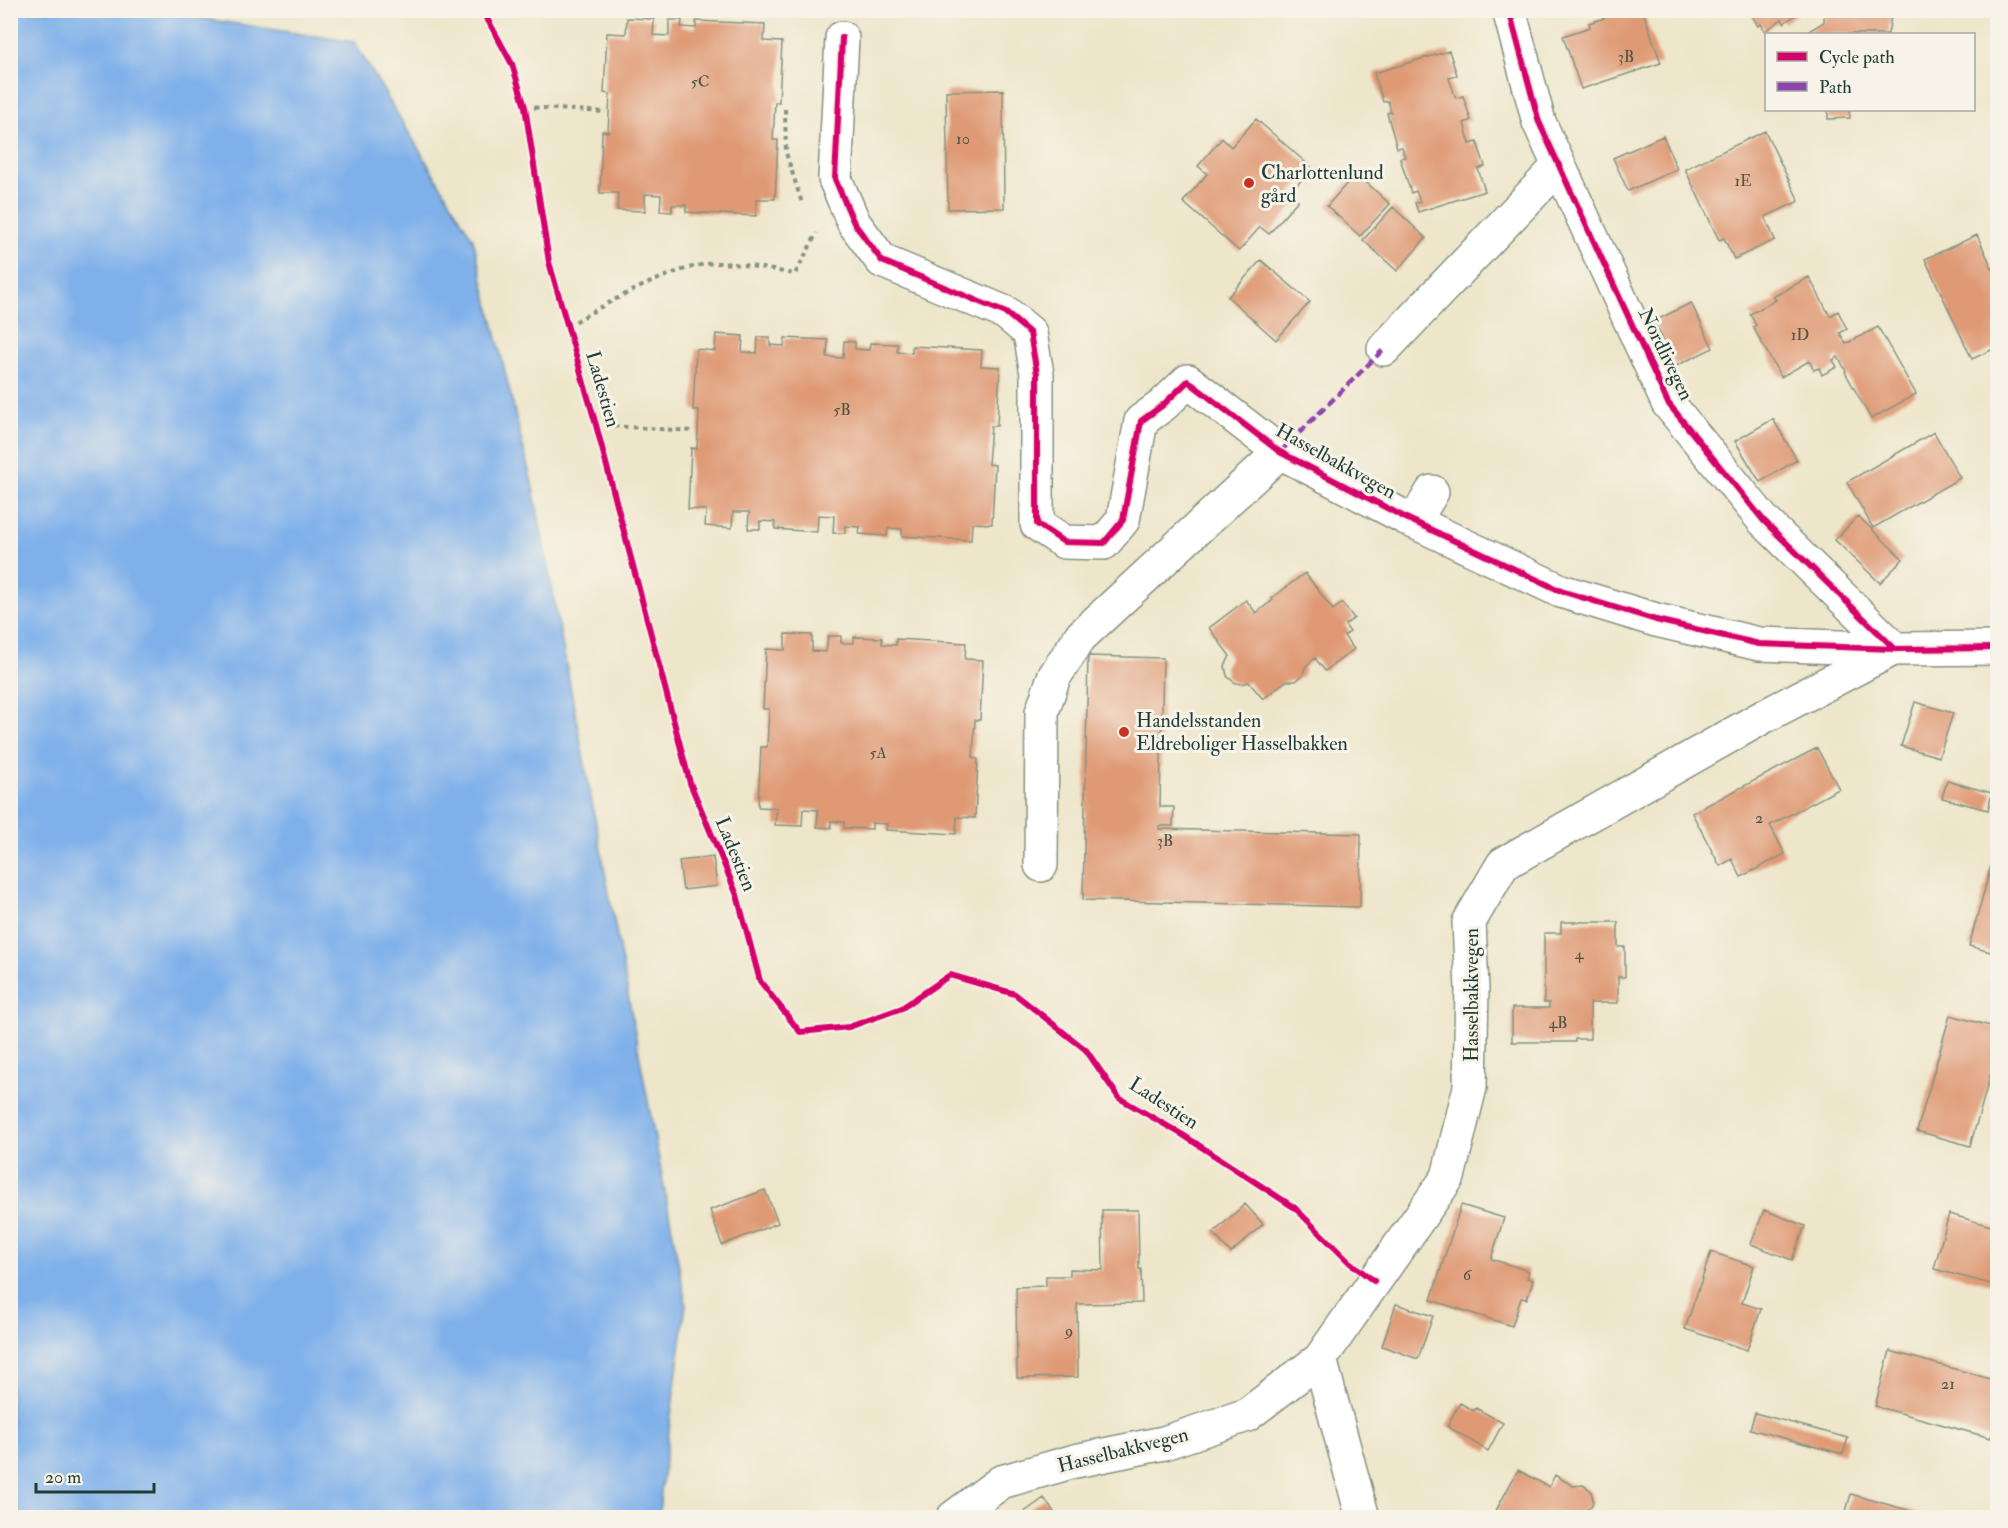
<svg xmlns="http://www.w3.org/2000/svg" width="2008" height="1528" font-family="'IM FELL Double Pica',serif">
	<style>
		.water { fill: #7fb0ea; stroke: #4f768f; stroke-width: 1.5 }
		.building { fill: #df9a74 }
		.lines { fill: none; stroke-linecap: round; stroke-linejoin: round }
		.minor-casing { stroke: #86927f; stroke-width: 36 }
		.path { stroke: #86927f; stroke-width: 4; stroke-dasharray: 4.5 4.5; stroke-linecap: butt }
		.minor { stroke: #fff; stroke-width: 33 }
		.quiet { stroke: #8e44ad; stroke-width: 4.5; stroke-dasharray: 9 4.5; stroke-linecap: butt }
		.cycleway-casing { stroke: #f7f3e8; stroke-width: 10 }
		.cycleway { stroke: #d6006c; stroke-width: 6 }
		.poi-dot { fill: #c8321e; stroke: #f7f3e8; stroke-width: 2 }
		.labels { text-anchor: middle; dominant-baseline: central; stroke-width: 6; stroke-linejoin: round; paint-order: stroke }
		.number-label { font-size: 16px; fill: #4f5444 }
		.poi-label { font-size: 20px; fill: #1f3d34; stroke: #f7f3e8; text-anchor: start }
		.street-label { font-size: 20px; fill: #1f3d34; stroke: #f7f3e8 }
	</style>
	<rect width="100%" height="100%" fill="#f7f3e8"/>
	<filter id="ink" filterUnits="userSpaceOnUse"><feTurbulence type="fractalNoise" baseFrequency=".0167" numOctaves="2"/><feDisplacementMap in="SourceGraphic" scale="12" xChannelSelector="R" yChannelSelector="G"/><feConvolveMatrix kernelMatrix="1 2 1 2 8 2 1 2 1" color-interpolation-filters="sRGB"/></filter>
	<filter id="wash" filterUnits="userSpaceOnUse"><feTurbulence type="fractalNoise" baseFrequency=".008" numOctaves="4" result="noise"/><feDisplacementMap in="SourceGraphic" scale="24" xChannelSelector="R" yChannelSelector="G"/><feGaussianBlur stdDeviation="1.35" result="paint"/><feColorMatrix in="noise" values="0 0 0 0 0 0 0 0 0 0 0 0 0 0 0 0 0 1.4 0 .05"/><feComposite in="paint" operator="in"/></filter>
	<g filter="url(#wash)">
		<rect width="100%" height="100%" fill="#eee6ca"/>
		<path class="water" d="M10,11H153L354,42L473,239L533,488L686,1304L661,1490L659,1517H11Z"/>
		<g id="blocks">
			<path class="building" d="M1609,10H1653L1644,14L1661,63L1581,89L1563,36L1590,27L1589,23L1610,16Z
				M1749,10H1803L1784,23L1782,19L1765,31L1761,24L1758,26Z
				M1822,10H1887L1891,17L1888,34H1804L1824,22V14Z
				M627,18L654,19L653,35L669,36V20H682L681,27L696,28V21L765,24L764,41L782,42L779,102H775L773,140H778L775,199H756V216L686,212V205H672V212L660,211L661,195L645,194V211L617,210L618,193H600L602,131L608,132L610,94L604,93L607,33L626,34Z
				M1449,51L1457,75L1449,78L1456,98L1463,96L1471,120L1464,123L1470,144L1477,142L1485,166L1478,169L1485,191L1418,212L1415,203L1420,202L1416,191L1411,193L1400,158L1405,157L1402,147L1397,148L1387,113L1391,112L1388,101L1383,102L1374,73Z
				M1003,90L1004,208L948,209L946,91Z
				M1828,110H1849L1850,118L1828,119Z
				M1256,119L1312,168L1290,193L1298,200L1269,234L1260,227L1239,251L1183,202L1207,174L1198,166L1222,138L1231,147Z
				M1765,131L1799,201L1765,217L1775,240L1734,259L1724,238L1719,240L1685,169Z
				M1663,136L1677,169L1628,191L1613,158Z
				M1356,173L1390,204L1360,236L1327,206Z
				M1393,207L1426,238L1397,271L1363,240Z
				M1977,235L1993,270L1998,268V347L1972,359L1925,259Z
				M1261,260L1310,302L1276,340L1228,297Z
				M1809,277L1830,316L1838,311L1847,329L1840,333L1846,344L1878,327L1916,394L1871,419L1845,372L1846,371L1838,357L1833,360L1837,367L1822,375L1819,368L1814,370L1809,361L1781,377L1753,327L1756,325L1750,314L1776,300L1773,297Z
				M1691,303L1713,348L1676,366L1654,321Z
				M716,334L743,336L742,352L757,353L758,337H770V345L784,346L785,338L828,340L827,357L843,358L844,341L855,342V349L869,350L870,343L898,344L897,352L912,353V346L982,350L981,366L1000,367L997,426H991L988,464L995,465L992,524L972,523L971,540L902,536V529L888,528L887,536L859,534L860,527L845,526V533H833L834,516L818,515L817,532L775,529V522L760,521V529H748L749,512H733L732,528L705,526L706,510L688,509L691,448L697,449L699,410H693L696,349L715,351Z
				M1773,419L1797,460L1760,482L1735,441Z
				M1934,432L1960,478L1873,528L1847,482Z
				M1858,516L1903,559L1880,583L1835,540Z
				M1305,573L1333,610L1342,603L1354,618L1345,625L1350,632L1344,636L1354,649L1325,671L1315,658L1305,667L1303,675L1296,681H1286L1263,699L1249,682L1240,684L1234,682L1227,676L1225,666L1230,656L1209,628L1246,600L1256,613L1273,600L1272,598Z
				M785,634L812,635V651L826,652L828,636H841V643H854V637L882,638V644L896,645V639L966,643L965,659L983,660L980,720H975L973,758L978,759L975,818L957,817L956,834L886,830L887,824L872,823V829L844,828V822L831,821V828L817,827L818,810L803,809L802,826L775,825L777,808L758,807L761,747H767L769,709H763L766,649L785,650Z
				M1088,656L1163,658L1160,807H1174L1173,826H1159V829L1361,834L1360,907L1083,900Z
				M1915,702L1953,713L1939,757L1901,746Z
				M1817,748L1839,789L1770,825L1785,854L1741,877L1732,859L1720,866L1692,813Z
				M1947,781L1992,793L1988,810L1942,798Z
				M1997,844H1998V954L1969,946Z
				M713,857L717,886L683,890L679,861Z
				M1561,922H1618V947H1625V977H1618V1003H1590V1039H1575V1042H1512V1008H1549V1003H1544V933H1561Z
				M1950,1015L1998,1028V1049L1970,1146L1917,1131Z
				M765,1190L778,1223L722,1245L710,1210Z
				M1245,1204L1263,1224L1231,1253L1213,1233Z
				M1461,1205L1504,1218L1491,1259L1529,1271L1527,1278L1533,1280L1527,1299L1521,1298L1512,1326L1431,1300Z
				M1102,1210H1138L1139,1269H1141L1142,1303L1077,1304L1078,1377L1017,1378L1016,1287L1046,1286V1276H1070V1269L1103,1270Z
				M1764,1210L1805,1226L1792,1260L1751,1244Z
				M1949,1214L1998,1228V1286L1934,1269Z
				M1711,1252L1754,1266L1742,1303L1761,1309L1747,1350L1685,1329Z
				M1396,1304L1433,1316L1418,1359L1382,1346Z
				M1890,1351L1998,1381V1414L1991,1438L1875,1406Z
				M1460,1403L1474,1411L1476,1408L1503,1423L1488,1451L1447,1426Z
				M1755,1413L1848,1438L1843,1454L1750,1429Z
				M1518,1470L1549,1487L1555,1475L1573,1486L1583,1485L1591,1491L1593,1500L1592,1505L1579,1518H1492Z
				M1851,1494L1932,1517V1518H1844Z
				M1044,1498L1058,1518H1016Z"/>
		</g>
	</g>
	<g filter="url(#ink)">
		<use href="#blocks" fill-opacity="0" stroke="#86927f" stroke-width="1.5"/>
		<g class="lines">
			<defs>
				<path id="minor" d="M1509,10L1539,122L1668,403L1764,521L1895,649
					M842,38L835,179L854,223L882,261L1006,313L1030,333L1037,374V524L1064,542L1104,543L1123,520L1141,421L1163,405L1188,381L1280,452L1406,518L1561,591L1656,620L1759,644L1895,649L1998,648
					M1384,349L1559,166
					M1414,522L1432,492
					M1041,865L1042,712L1054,677L1080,637L1280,452
					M953,1518L1001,1482L1075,1461L1164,1443L1247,1415L1320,1359
					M1363,1518L1320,1359L1448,1177L1470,1087L1472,989L1469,922L1503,864L1763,717L1893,649"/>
			</defs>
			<use href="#minor" class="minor-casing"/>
			<path class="path" d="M525,107L606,112
				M785,109L786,153L802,203
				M568,326C603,305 681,261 721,263C746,264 771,270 795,274L817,233
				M596,425L693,431"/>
			<use href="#minor" class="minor"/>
			<path class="quiet" d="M1280,452L1384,349"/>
			<defs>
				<path id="cycleway" d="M480,10L489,22L512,64L525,107L549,262L596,425L690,783L737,895L760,981L800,1032L849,1027L902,1008L950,975L1015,994L1086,1050L1119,1098L1183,1135L1295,1208L1349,1262L1374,1281
					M1509,10L1539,122L1668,403L1764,521L1895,649
					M842,38L835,179L854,223L882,261L1006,313L1030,333L1037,374V524L1064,542L1104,543L1123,520L1141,421L1163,405L1188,381L1280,452L1406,518L1561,591L1656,620L1759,644L1895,649L1998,648"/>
			</defs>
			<use href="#cycleway" class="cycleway-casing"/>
			<use href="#cycleway" class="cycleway"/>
		</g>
	</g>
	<g class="poi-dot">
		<circle cx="1249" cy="183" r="6"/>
		<circle cx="1124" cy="732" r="6"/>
	</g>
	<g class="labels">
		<g class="number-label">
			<text x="1626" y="57">3B</text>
			<text x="700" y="82">5C</text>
			<text x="963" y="139">10</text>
			<text x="1743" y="181">1E</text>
			<text x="1800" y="335">1D</text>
			<text x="842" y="410">5B</text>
			<text x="878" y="753">5A</text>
			<text x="1759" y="818">2</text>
			<text x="1165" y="841">3B</text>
			<text x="1579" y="954">4</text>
			<text x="1558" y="1023">4B</text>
			<text x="1467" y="1275">6</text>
			<text x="1069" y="1331">9</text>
			<text x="1948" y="1384">21</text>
		</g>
		<g class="poi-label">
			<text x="1261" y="172">Charlottenlund<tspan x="1261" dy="23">gård</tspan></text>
			<text x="1136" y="720">Handelsstanden<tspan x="1136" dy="23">Eldreboliger Hasselbakken</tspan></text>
		</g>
		<g class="street-label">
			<text transform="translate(1666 354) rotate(64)">Nordlivegen</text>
			<text transform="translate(603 389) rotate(74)">Ladestien</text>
			<text transform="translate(1336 461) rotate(29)">Hasselbakkvegen</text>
			<text transform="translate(736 854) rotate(68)">Ladestien</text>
			<text transform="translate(1471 995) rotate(-90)">Hasselbakkvegen</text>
			<text transform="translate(1164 1103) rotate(33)">Ladestien</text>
			<text transform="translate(1123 1450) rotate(-14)">Hasselbakkvegen</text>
		</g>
	</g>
	<rect width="2008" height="1528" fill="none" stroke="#f7f3e8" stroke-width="36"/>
	<rect x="1765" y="33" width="210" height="78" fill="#f7f3e8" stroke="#a1aaa0" stroke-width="1.5"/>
	<rect x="1777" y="52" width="30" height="9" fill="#d6006c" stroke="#a1aaa0" stroke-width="1.5"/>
	<text x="1819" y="63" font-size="18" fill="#1f3d34">Cycle path</text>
	<rect x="1777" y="82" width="30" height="9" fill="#8e44ad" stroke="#a1aaa0" stroke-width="1.5"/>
	<text x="1819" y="93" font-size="18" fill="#1f3d34">Path</text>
	<path d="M36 1483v9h118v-9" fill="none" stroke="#1f3d34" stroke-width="3"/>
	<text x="45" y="1483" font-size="18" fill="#1f3d34" stroke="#f7f3e8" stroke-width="4.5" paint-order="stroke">20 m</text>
</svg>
